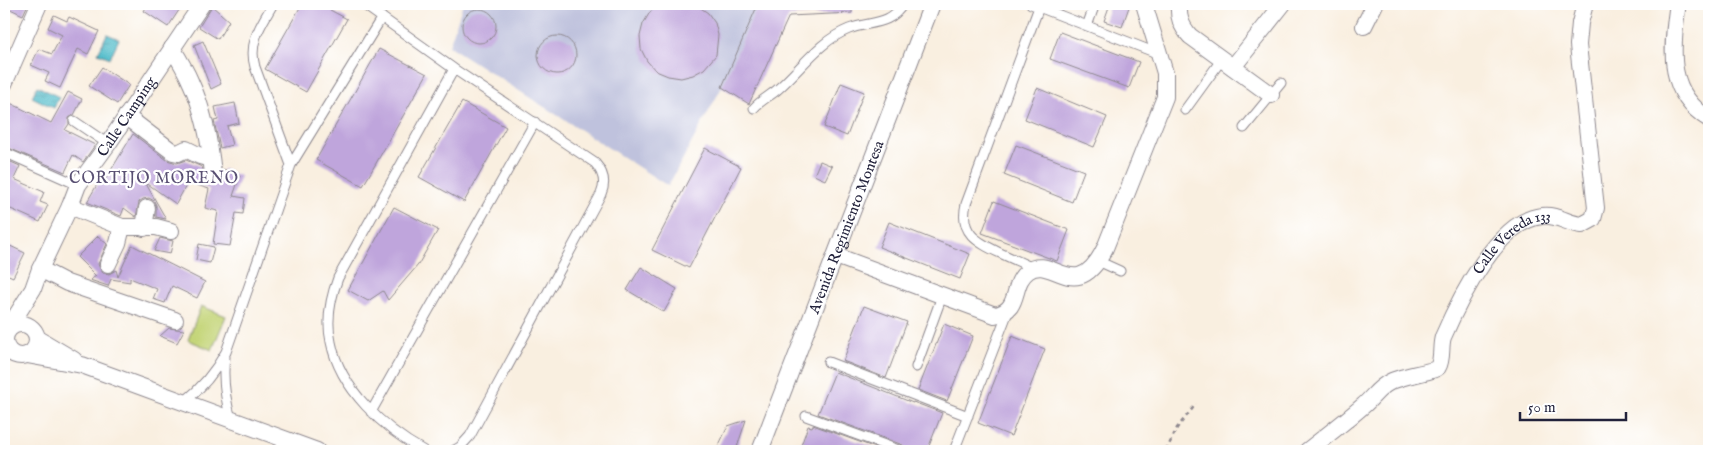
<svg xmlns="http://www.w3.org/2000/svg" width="1713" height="455" font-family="'IM FELL English',serif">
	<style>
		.industrial { fill: #bfc2dd }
		.pitch { fill: #c3d476; stroke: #727b58 }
		.water { fill: url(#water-ripples); stroke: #386e82 }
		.building { fill: #bfa5dc }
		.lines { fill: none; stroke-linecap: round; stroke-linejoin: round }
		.lane-casing { stroke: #8e888e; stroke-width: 11 }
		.street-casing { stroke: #8e888e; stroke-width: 18 }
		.path { stroke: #8e888e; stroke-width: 2.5; stroke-dasharray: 4 4; stroke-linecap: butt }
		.lane { stroke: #fff; stroke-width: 9 }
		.street { stroke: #fff; stroke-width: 16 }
		.labels { text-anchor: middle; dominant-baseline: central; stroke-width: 4.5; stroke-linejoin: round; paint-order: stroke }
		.street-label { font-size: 15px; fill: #22223b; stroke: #fff }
		.neighbourhood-label { font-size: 16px; letter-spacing: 1px; fill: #595073; stroke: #fff }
	</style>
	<defs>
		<pattern id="water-ripples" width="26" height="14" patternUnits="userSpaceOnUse" patternTransform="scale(1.25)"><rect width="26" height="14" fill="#4fbbc9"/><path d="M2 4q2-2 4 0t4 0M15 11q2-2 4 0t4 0" fill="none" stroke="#4198a4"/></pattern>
	</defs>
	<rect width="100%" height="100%" fill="#fff"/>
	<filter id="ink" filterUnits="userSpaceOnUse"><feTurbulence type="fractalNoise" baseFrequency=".02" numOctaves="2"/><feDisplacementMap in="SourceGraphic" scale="10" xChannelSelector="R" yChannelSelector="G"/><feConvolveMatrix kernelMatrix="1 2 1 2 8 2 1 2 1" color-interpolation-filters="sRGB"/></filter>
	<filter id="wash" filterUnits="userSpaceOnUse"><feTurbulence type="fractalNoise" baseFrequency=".0096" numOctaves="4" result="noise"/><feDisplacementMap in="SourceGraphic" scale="20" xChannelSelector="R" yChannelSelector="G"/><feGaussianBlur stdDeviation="1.12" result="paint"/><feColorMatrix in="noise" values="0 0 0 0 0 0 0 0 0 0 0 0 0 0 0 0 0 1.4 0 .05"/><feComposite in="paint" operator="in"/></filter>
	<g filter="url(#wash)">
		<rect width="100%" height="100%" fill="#f9efe0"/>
		<path class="industrial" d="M463,4H758L722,87L668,186L449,46Z"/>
		<path class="pitch" d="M201,306L226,316L212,350L188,340Z"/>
		<path class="water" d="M107,34L119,39L110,58L98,53Z
			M37,86L59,97L54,108L32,97Z"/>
		<g id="blocks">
			<path class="building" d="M4,4H28L23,15L4,6Z
				M148,4H183L168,27L144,11Z
				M302,4H319L347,19L306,92L265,69Z
				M661,4H695L708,13L715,23L718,35L716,55L704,69L693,75L681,78L668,76L656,71L647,61L641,49L640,36L643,24L650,12Z
				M758,4H852V13L789,16L749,104L722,87Z
				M1110,4H1130L1122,27L1104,21Z
				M212,6L229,21L218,39L199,27Z
				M462 26a17 17 0 1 1 34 0a17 17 0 1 1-34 0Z
				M54,15L67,21L69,17L99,31L88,54L78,49L60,88L45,81L49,73L31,65L39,49L52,54L62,35L48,28Z
				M1060,32L1139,62L1129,88L1050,59Z
				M538 55a19 19 0 1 1 38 0a19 19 0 1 1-38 0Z
				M203,41L221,84L211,89L194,45Z
				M379,49L427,74L363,186L316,160Z
				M102,67L129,85L117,104L89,86Z
				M841,83L864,92L847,136L824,127Z
				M1037,88L1107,117L1094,147L1025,119Z
				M68,92L82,99L74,115L69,118V124L65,130L95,145L83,162L73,155L65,172L4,146V100L51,123Z
				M462,102L506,127L464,202L419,177Z
				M235,103L239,123L227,126L232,145L220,148L214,121L218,120L215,107Z
				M133,134L167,160L177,163L186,160L202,167L205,179L209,183L215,184L219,182L222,178L223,169L240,176L233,196L245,198L243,214L236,213L230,246L213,244L218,211L205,208L209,189L188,182L176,204L145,182L166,219L156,217V205L154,201L149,198L143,199L139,202L136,217L124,208L121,216L87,202L98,183L102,185Z
				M1016,145L1084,171L1072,202L1004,175Z
				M705,148L741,167L689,268L652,250Z
				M4,159L20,166L14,179L44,192L40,202L48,205L40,222L4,206Z
				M820,161L832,166L825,180L814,175Z
				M994,201L1069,230L1057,261L982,233Z
				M394,207L438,230L418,265L388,300L383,291L368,301L348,290Z
				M889,222L970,254L960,279L879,247Z
				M98,236L107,244L98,264L100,269L103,273L109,274L116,270L118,277L132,245L205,282L197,298L172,286L165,303L153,299L157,289L130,278V282L111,279L108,286L90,280L96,276L77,257Z
				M160,238L173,241L170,254L154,251Z
				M4,243L25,253L13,277L4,273Z
				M199,244L214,247L210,263L196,260Z
				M641,267L677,289L664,312L627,290Z
				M864,306L907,322L886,378L843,361Z
				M944,324L973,336L947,401L918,390Z
				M169,328L184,330L177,343L160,336Z
				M1012,336L1045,349L1011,436L978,423Z
				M835,372L913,403V402L942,413L927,451H907L903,445L818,414Z
				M746,420L737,447L724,451H716L728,426Z
				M813,425L884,451H799L808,426L812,427Z"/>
		</g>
	</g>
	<g filter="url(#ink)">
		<use href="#blocks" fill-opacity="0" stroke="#8e888e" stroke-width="1"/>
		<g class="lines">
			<defs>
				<path id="lane" d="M273,4C261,25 248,42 255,67L291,165
					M363,4L454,69L595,163C604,173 606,183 601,194L470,436L460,447L453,451
					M1031,4L1159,54
					M1087,26L1095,4
					M754,108C761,100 770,96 778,89C801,69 819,41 849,29C869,21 890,26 903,4
					M1185,110L1222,59
					M74,121L108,144
					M1244,128L1281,83
					M4,152L78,185
					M1098,261L1120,271
					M1033,268C1022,263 1011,258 1000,253C977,242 959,233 966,204L1039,7
					M225,357C222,379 225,398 231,419
					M828,362L968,416
					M916,367L942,296
					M184,402C202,388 215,372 226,352L291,165L382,17
					M371,412L535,122
					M806,416L901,451
					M424,451C384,429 340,389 331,342C326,320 330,299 338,278L454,69
					M954,451L1009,309"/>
				<g id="street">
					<path d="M1179,4C1178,17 1181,26 1190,36L1271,95"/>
					<path d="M1677,10C1671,53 1668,94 1709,119"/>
					<path d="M1364,26L1375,4"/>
					<path d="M172,48C179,59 186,71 191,83C204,111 210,143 213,174"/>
					<path d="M1233,67L1283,4"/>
					<path d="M4,84L39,4"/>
					<path d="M126,116L173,152L178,153L186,149L200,156L211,159"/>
					<path d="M70,206L122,227H156L171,231"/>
					<path d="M144,228L147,208"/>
					<path d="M836,256L995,315C1022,310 1010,284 1028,271C1052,253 1076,307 1105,248L1165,97V73L1144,4"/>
					<path d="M108,264L118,243L122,227"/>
					<path d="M40,269L67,283L175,320"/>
					<circle cx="21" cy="340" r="16"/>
					<path id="s1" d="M6,332L33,289L40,269L70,206L78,185L108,144L202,4"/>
					<path d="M37,338L74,360"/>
					<path d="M27,355L82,365L317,451"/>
					<path id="s2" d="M760,451L932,4"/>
					<path id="s3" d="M1307,451C1326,436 1346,421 1364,405C1373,397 1379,387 1390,382C1400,376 1434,372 1438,367C1443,359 1440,346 1443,337C1459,300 1498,220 1542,216C1557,214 1568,224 1582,225L1593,219L1596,208L1578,45L1580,23L1585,4"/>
				</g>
			</defs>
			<use href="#lane" class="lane-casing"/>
			<use href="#street" class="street-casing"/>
			<path class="path" d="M1166,451L1177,428L1196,404"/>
			<use href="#lane" class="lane"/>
			<use href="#street" class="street"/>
		</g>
	</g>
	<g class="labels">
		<g class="street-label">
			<text stroke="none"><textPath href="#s1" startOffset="248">Calle Camping</textPath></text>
			<text stroke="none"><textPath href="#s2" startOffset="240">Avenida Regimiento Montesa</textPath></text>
			<text stroke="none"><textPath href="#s3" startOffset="311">Calle Vereda 133</textPath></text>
		</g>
		<g class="neighbourhood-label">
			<text x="154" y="179">CORTIJO MORENO</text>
		</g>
	</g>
	<rect width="1713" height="455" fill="none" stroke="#fff" stroke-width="20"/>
	<path d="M1520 412v8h106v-8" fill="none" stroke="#22223b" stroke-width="2.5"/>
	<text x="1528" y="412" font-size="15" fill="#22223b" stroke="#ffffff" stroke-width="4" paint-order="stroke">50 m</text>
</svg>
